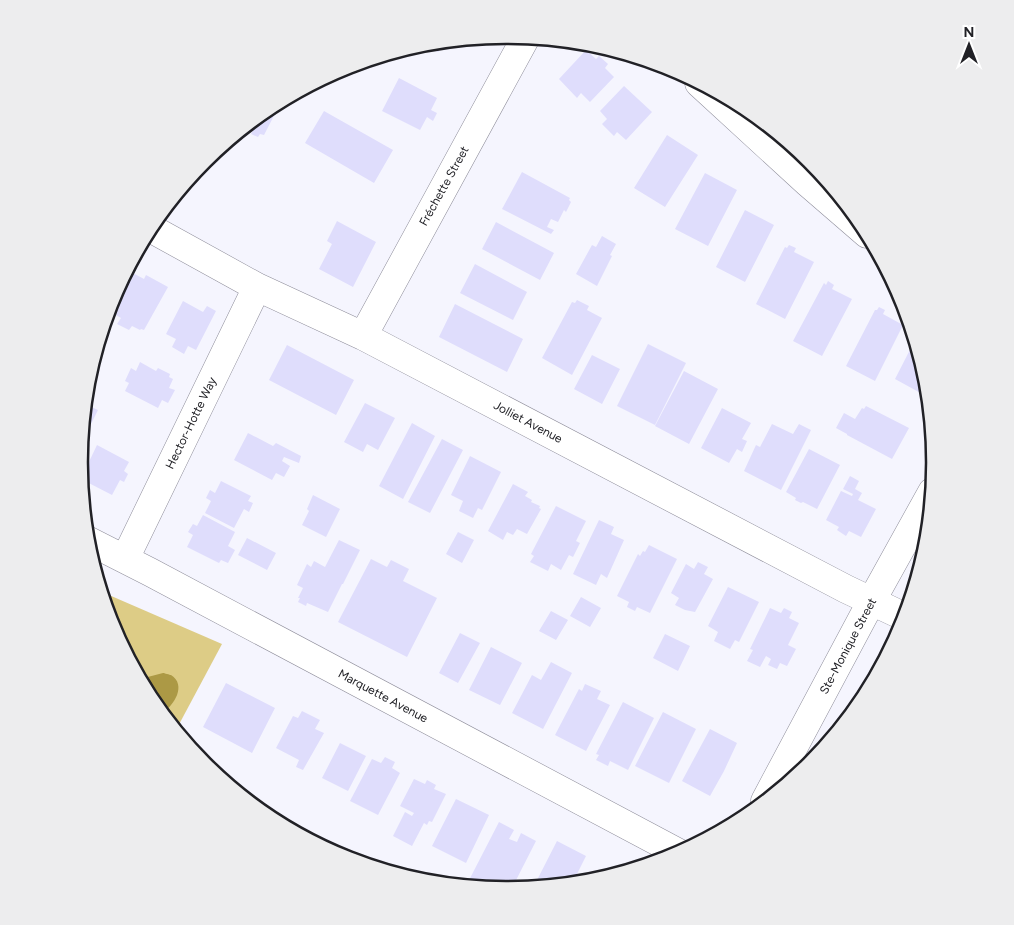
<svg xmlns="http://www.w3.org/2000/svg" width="1014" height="925" font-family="Figtree,sans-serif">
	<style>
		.green { fill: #ddcc86 }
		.water { fill: #ac9945 }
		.building { fill: #dfddfc }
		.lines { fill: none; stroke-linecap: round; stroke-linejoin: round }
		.minor-casing { stroke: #8e8d9a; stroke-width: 29 }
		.minor { stroke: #fff; stroke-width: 28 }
		.labels { text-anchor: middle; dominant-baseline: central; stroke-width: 4; stroke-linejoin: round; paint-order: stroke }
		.street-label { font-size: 12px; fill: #212126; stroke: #fff }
		.rim { fill: none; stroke: #212126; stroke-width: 2.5 }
	</style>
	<rect width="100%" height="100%" fill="#f5f5fe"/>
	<path class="green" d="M102,592L222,644L176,730L151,700L112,626Z"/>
	<path class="water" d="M163,673C164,673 170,675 171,675C187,685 174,706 162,713L151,700L140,679Z"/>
	<path class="building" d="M448,41L438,52L428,43Z
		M586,50L596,59L599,56L608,64L605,68L614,77L590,102L581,93L577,98L559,79Z
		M399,78L437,98L431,110L437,113L433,121L427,117L420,130L382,111Z
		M624,86L652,112L626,140L617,132L614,136L602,124L607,119L600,111Z
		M275,104L279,106L264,135L260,134L258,137L251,134L253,130L246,126L270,107Z
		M324,111L393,150L374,183L305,143Z
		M667,135L698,155L665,207L634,188Z
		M522,172L570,198L569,200L571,202L566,212L564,210L558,222L551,219L547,227L554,230L551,234L502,209Z
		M705,173L737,190L708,246L675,229Z
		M745,210L774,225L745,282L716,267Z
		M337,221L376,242L353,287L319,269L332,244L327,241Z
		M496,222L554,253L540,280L482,249Z
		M602,236L616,244L610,255L612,256L597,286L576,274L592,245L596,247Z
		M789,245L796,248L794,252L814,262L785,319L756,304L785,247L787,248Z
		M475,264L527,292L513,320L460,293Z
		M131,272L144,279L146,275L168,287L144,330L141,329L140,330L132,326L129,330L117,324L121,318L109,311Z
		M828,281L834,285L832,289L852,299L822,356L793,341L824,283L826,285Z
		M577,300L589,306L587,310L602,318L572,375L542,358L572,302L575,303Z
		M183,301L203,312L207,306L216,311L196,350L188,346L184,354L172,347L176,339L166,334Z
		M455,304L523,339L507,372L439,337Z
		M879,307L885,310L883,314L903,325L875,381L846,366L875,310H877Z
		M915,340L926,379L928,393L926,396L895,379Z
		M648,344L686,363L655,425L617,406Z
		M287,345L354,380L336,415L269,380Z
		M592,355L620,369L602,404L574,389Z
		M140,362L156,371L158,368L170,374L169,377L173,379L169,388L175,390L168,403L162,400L158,408L125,391L129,383L125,381L131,368L136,371Z
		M684,371L718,389L689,444L655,426Z
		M365,403L395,418L378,450L367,444L363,452L344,442Z
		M85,404L98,410L81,444Z
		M866,406L909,428L892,459L847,435V434L836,428L844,413L855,419L862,408L864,409Z
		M722,408L751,423L742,439L747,441L742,452L737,449L729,463L701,448Z
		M412,423L435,436L403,499L379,486Z
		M772,424L793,434L799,424L811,430L781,490L744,471L756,445L760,447Z
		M248,433L273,446L276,443L301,456L299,463L284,457L282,461L290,466L284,477L276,473L272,480L234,460Z
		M442,439L463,450L430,513L408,502Z
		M97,445L129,462L124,471L128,474L124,482L120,480L112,495L81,479L80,467L82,463L87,466Z
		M809,449L840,465L817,509L803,502L801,503L795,500L796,498L786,492Z
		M470,456L501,472L482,510L478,508L473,518L459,511L463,501L451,495Z
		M850,476L859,481L855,489L862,493L858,500L876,509L861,537L849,531L846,536L837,530L839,527L826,520L841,491L852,496L853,494L843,489Z
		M221,481L251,496L248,501L253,503L249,512L244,509L234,528L205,513L211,501L206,498L210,490L215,493Z
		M513,484L528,492L525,496L532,500L531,502L540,506L539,508L541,509L527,534L517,529L513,535L507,532L503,540L488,531Z
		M313,495L340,509L326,537L302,525L309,511L307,509Z
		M556,506L586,521L576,541L580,543L573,557L569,555L561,570L551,564L548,571L530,562L534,556L531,554Z
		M203,515L235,532L228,546L235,550L228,563L221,560L219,563L187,547L193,535L188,532L193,524L197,526Z
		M599,520L614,527L611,534L624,540L607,578L601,574L596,585L573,574Z
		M458,532L474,540L462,563L446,554Z
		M247,538L276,553L267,570L238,555Z
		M339,540L360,550L343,584H342L328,612L307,603L306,606L298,602L300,598H298L303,588L297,585L307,564L311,567L314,561L325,567Z
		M649,545L677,559L650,613L637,607L635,611L627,607L629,602L617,596L638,554L640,556L643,551L645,552Z
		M371,559L387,567L391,560L409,569L403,581L437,598L407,657L338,622Z
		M698,562L708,567L704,574L713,579L695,612L685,610L675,605L679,598L671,593L686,564L694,569Z
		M728,587L759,602L739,642L735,640L730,649L714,641L718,632L708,626Z
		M581,597L601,608L590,627L570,616Z
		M770,608L781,613L784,608L792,612L789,618L799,623L788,645L796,649L787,666L780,663L777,669L768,665L771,659L766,656L760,667L747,661L753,650L750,649Z
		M551,611L568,620L556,640L539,631Z
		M460,633L480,643L458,683L439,673Z
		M665,634L690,646L678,671L653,658Z
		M491,647L522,663L500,705L469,690Z
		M551,662L572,673L543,729L512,713L532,675L541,680Z
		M226,683L275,708L252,753L203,727Z
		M867,683L871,685L860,703L858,701Z
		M585,684L601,691L597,699L610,705L586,751L555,735L579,689L582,691Z
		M623,702L654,718L628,770L610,761L608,766L596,760L599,755L596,754Z
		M302,711L320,720L315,729L324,733L303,770L296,767L299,760L276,748L293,716L298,718Z
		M663,712L696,729L669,783L635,766Z
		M710,729L737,743L724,771L710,796L682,781Z
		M340,743L366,756L348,791L322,778Z
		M385,757L395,762L392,768L400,773L378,815L350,801L372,759L381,763Z
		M414,779L425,784L427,780L436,785L434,789L446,794L432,822L429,821L427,825L424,823L412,846L393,836L405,812L412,816L414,813L400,806Z
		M456,799L489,815L466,863L432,846Z
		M499,822L514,830L509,839L517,842L521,833L536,841L511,890L466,886Z
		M557,841L586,856L572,884L560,885L558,883L557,885L540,887L535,884Z"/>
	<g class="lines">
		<defs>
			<path id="minor" d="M699,83L808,183L867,234
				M150,228L257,287L363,336L846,589L905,617
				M363,336L526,37
				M87,540L150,572L679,853
				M125,559L257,287
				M765,801L871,602L932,492"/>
		</defs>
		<use href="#minor" class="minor-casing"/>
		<use href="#minor" class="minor"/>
	</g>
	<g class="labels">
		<g class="street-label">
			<text transform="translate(444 186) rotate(-61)">Fréchette Street</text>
			<text transform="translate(528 422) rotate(28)">Jolliet Avenue</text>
			<text transform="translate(191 423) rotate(-64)">Hector-Hotte Way</text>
			<text transform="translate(848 646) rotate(-62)">Ste-Monique Street</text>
			<text transform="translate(383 696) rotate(28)">Marquette Avenue</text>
		</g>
	</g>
	<path d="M0 0H1014V925H0ZM506 44H508A418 418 0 0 1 926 462V463A418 418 0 0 1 508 881H506A418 418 0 0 1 88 463V462A418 418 0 0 1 506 44Z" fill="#ededee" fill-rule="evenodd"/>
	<path class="rim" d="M506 44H508A418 418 0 0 1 926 462V463A418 418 0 0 1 508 881H506A418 418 0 0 1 88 463V462A418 418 0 0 1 506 44Z"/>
	<g transform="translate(969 45)" stroke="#ffffff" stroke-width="4" paint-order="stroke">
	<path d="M0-4L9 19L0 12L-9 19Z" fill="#212126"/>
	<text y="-8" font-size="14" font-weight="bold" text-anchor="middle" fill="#212126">N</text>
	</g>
</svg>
